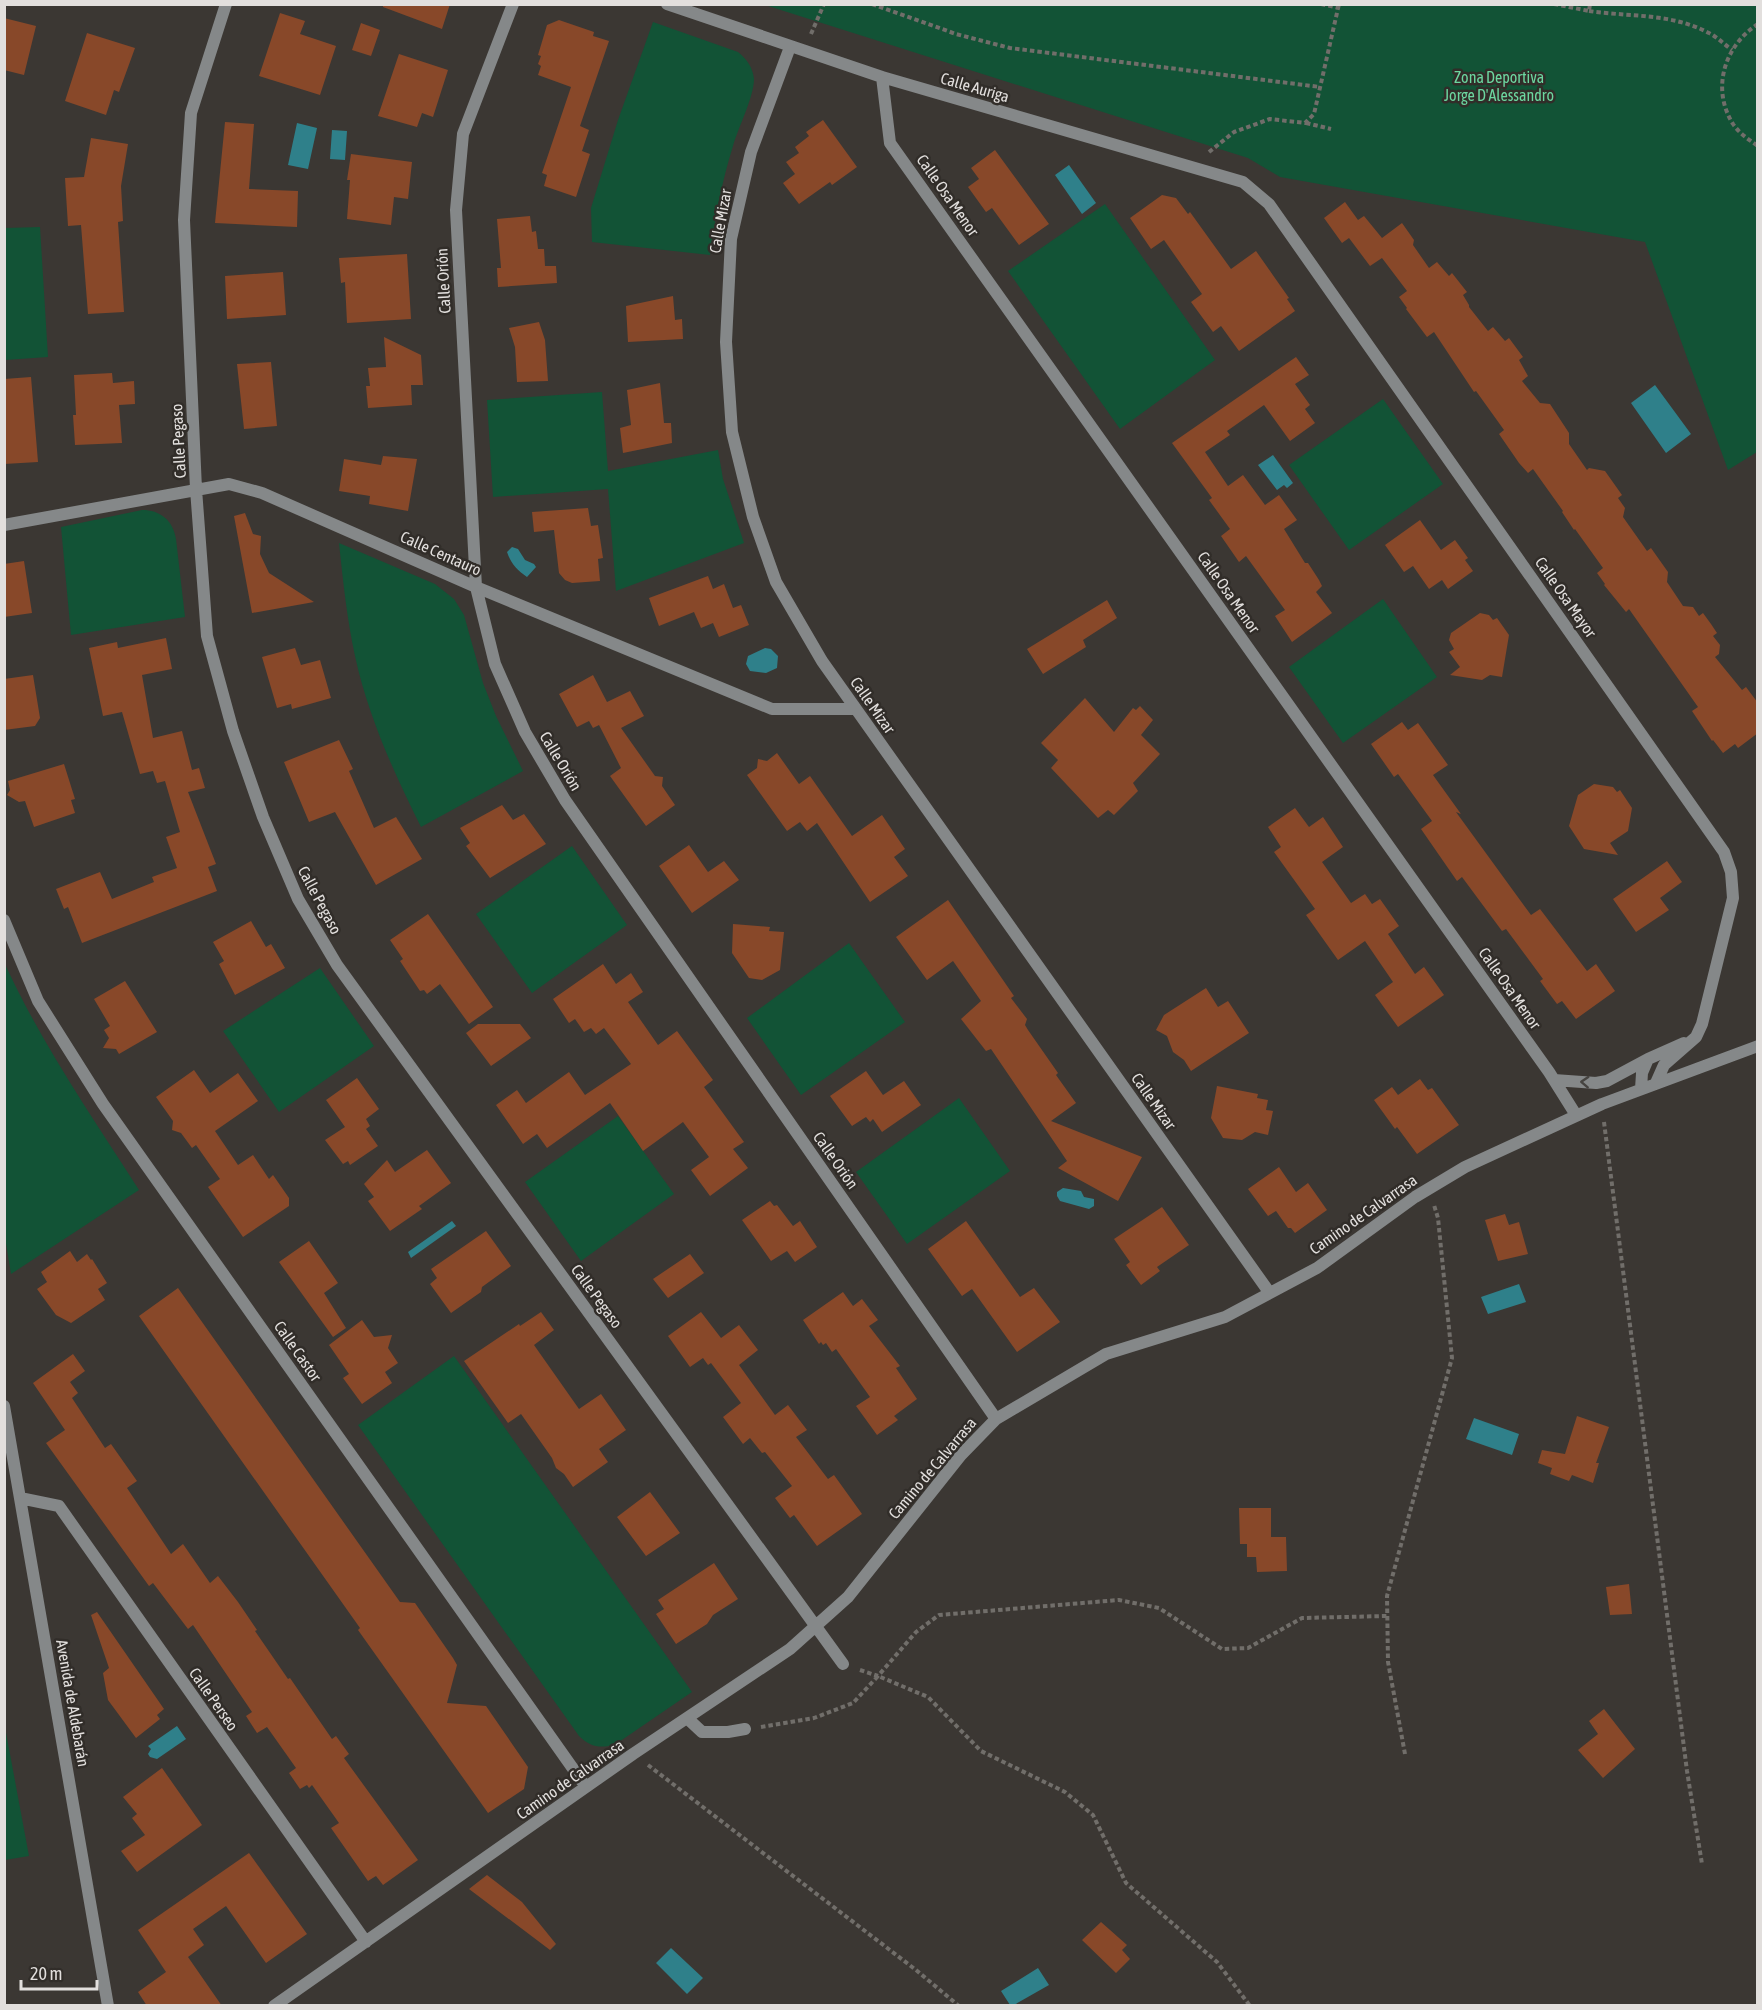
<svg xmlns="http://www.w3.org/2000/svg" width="1762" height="2010" font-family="'Asap Condensed',sans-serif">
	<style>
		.green { fill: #125336 }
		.water { fill: #2f808a }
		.building { fill: #884829 }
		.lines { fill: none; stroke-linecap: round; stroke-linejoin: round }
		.path { stroke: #716e6a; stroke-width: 4; stroke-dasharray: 4.5 3; stroke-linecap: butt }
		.street { stroke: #858889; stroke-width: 12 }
		.oneway { stroke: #464441 }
		.labels { text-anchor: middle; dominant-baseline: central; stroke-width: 5; stroke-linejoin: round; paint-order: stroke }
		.park-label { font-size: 16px; fill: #6cd7a0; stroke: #312d29 }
		.street-label { font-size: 16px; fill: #e2dfdd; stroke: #312d29 }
	</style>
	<rect width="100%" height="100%" fill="#3b3733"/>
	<path class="green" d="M765,5H1757V452L1728,470L1645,242L1280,177L1248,158Z
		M653,22L738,52C747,59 753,68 754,79C754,97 738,128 733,146C722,181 715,218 710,255L592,242L591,208L618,120Z
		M1105,204L1215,360L1120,429L1008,271Z
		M40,227L48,357L5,360V228Z
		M602,392L608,471L718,450L723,479L744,543L616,591L608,489L493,497L487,400Z
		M1383,399L1443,484L1349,550L1289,465Z
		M142,510C160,510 173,520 176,539L185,617L71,635L61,527Z
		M339,543L435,584L454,599L464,615L483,683L496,716L523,771L421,827C394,773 368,716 355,656C347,619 343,581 339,543Z
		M1383,599L1437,677L1343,743L1289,667Z
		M572,846L627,925L532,993L476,914Z
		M849,943L905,1022L801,1095L747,1018Z
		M4,962C41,1043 91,1115 139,1190L11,1274L4,1231Z
		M320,968L374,1046L279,1112L223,1031Z
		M959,1098L1010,1171L907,1244L856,1172Z
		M618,1116L674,1194L581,1261L525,1182Z
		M454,1356L692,1692L616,1744C601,1749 590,1747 579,1736L358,1425Z
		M4,1722L29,1856L5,1860H4Z"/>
	<path class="water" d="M297,123L317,128L308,169L288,165Z
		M332,130L347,131L345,160L330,159Z
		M1069,165L1096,203L1082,214L1055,175Z
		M1655,385L1691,434L1666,453L1631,403Z
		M1273,455L1293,483L1287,488L1284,485L1277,490L1258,465Z
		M512,547L518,549L525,560L534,564L536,567L527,577C517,570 511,564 507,552Z
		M765,648L771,649L778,656L777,668L766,673L750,671L746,664L748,656Z
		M1063,1188L1081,1191L1084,1197L1094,1199V1206L1089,1209L1060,1201L1057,1196V1192Z
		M452,1221L456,1226L411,1258L408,1252Z
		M1519,1284L1526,1302L1488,1314L1481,1297Z
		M1474,1418L1519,1434L1512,1455L1466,1439Z
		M177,1726L186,1739L157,1759L150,1757L148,1754L151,1749L148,1746Z
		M671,1948L703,1978L687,1994L656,1963Z
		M1038,1968L1049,1985L1014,2005H1010L1001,1991Z"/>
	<path class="building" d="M383,4H450L442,29L383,7Z
		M280,13L305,21L300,34L336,46L320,95L259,76Z
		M4,18L36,26L24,75L4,70Z
		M559,20L594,32L593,36L609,41L580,126L589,130L582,151L590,154L576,197L544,186L547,175L542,173L571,87L538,75L541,66L538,64L541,56L538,55L547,25Z
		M361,23L380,30L371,56L352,50Z
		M87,33L135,48L119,92L114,90L106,115L65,101Z
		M399,54L448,70L433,117L422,113L417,127L378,116Z
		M823,120L857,167L832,185L830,182L799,204L783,183L795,174L786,162L799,153L795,147L809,136L806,132Z
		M225,122L254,124L249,189L298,191L297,227L215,223Z
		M91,138L128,144L121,186L123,221L118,222L124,312L88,314L81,225L68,226L65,178L84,177Z
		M995,150L1049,224L1019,245L992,208L986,212L968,187L979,179L971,168Z
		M351,154L412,162L408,199L394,197L391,225L347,219L350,180H347Z
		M1162,195L1176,198L1188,214L1190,212L1231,269L1256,251L1289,298L1287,299L1295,311L1239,351L1221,326L1213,332L1191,302L1202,294L1164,240L1151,249L1130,218Z
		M1345,202L1358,220L1364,216L1382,238L1402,223L1414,240L1413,245L1429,268L1437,262L1449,276L1452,273L1467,292L1463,295L1469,305V307L1488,331L1493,327L1505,341L1509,338L1523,357L1519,360L1528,376L1522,381L1540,403L1550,404L1569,433V444L1587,470L1589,468L1605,471L1622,495L1618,498L1625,508L1623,517L1647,551L1651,548L1668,572L1667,582L1683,606L1693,607L1699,616L1703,613L1711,624L1717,633L1713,636L1720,645L1719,654L1715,657L1742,690L1746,687L1758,703V733L1738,748L1735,744L1723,753L1713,740L1712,741L1692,711L1698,707L1629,609L1626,612L1604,585L1605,584L1597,573L1603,568L1575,529L1574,530L1562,512L1563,511L1533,469L1528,473L1519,463L1499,434L1504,430L1476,391L1474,392L1434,332L1427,337L1406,309L1407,308L1399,297L1407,291L1382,258L1370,266L1349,238L1342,243L1324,218Z
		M530,216L532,232L536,231L538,249H544L545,266H556L557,283L498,287L497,268H501L497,219Z
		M407,254L411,319L347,323L345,282L341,283L339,258Z
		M283,272L286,315L227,319L225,276Z
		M673,296L675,320L682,319L683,339L628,342L626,306Z
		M539,322L545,340L548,381L517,382L515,347L509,328Z
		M384,337L421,355L423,385H411L412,405L368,408L366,386H370L368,368L386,367Z
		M1296,357L1309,375L1295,384L1310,405L1305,409L1315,423L1290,441L1264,405L1227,431L1230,435L1205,452L1228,486L1243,475L1265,505L1279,495L1297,520L1284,529L1305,563H1308L1319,580L1322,586L1316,592L1332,613L1292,642L1275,616L1285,610L1246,556L1239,562L1221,536L1230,529L1209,500L1212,498L1172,443Z
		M271,362L277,426L244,429L237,364Z
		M112,373L113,383L134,381L135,404L119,405L122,443L75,445L73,415H76L74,375Z
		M31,377L38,462L4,464V379Z
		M660,383L664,423H671L672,443L623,453L620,428L631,425L627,390Z
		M383,456L417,459L408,511L369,504L370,496L339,491L344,459L381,465Z
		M588,508L591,526L598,525L603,558L598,559L600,581L572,583L565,580L559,573L554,530L534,532L532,512Z
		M245,513L253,534L261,536L260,554L269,573L314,602L252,613L234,516Z
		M1420,520L1441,550L1455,540L1468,558L1465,560L1473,571L1448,589L1442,580L1429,589L1413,566L1404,572L1385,545Z
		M24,561L32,613L4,617V564Z
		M708,576L713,589L724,584L733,608L741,605L749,625L719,637L713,623L701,628L694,612L659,626L649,598Z
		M1107,600L1117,618L1083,640L1086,647L1043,674L1027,649Z
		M1480,613L1489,615L1493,620L1497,618L1509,635L1502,677L1490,675L1482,680L1450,675L1460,667L1449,652L1454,649L1449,640L1451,633Z
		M166,638L172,669L142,675L153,738L182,731L192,770L199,768L205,788L188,792L216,864L208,867L217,891L82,943L68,907L64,909L56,889L100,872L112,899L154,882L152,877L177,868L166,837L180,832L165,781L157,783L153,771L140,774L122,712L103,716L89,648L117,642L118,648Z
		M295,648L301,665L320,660L331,698L292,709L291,704L277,708L262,657Z
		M33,675L40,718L35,726L4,730V679Z
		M593,675L607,702L630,691L644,716L621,728L655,776L663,777L662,786L675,805L646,826L610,776L621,768L599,725L593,728L589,721L577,727L559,694Z
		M1085,698L1114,732L1133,708L1136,710L1140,706L1153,720L1141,735L1160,754L1133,783L1138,791L1114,815L1108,810L1098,818L1051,768L1058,760L1041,743Z
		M1402,722L1408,730L1418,723L1448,765L1433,775L1461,814L1456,812L1531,915L1540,909L1587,971L1596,964L1615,991L1576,1019L1562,1001L1557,1004L1540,981L1543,979L1506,929L1502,931L1462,877L1457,881L1421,829L1432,821L1398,774L1394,777L1371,744Z
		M339,740L353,769L349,771L374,828L396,817L422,859L376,885L335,812L309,822L284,762Z
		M777,753L799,784L810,776L852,836L882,815L905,849L894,857L908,876L870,902L817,823L807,831L800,822L787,831L747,775L757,768L758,759L767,761Z
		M64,764L75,799L71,800L75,813L34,827L25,801L19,802L7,795L10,790L8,781Z
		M1594,784L1613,787L1617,792L1620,790L1632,808L1628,831L1610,843L1618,855L1584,849L1569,826L1578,795Z
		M502,805L513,820L524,814L546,844L490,878L466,846L470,843L460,828Z
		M1295,808L1309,827L1323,817L1343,847L1322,862L1351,903L1365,894L1372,904L1380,899L1399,926L1388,934L1415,974L1424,967L1444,995L1398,1027L1375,995L1393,982L1365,941L1338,960L1306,915L1315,909L1274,852L1281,847L1268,827Z
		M689,845L708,872L724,861L739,880L692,913L659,866Z
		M1667,861L1682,882L1660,898L1669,910L1636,932L1613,899Z
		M948,900L1014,996L1011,998L1027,1019L1025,1025L1028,1030L1058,1073L1056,1075L1076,1103L1051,1121L1142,1157L1118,1201L1058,1168L1067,1161L991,1049L986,1051L961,1019L981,1001L953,961L927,980L896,937Z
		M428,914L493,1007L469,1024L440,984L427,994L424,990L420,991L400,961L403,959L390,940Z
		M251,921L266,947L271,944L285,968L235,995L219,964L224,961L213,942Z
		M733,924L770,927L769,931L784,932L780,970L762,980L749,978L732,953Z
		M603,964L616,984L631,973L643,992L628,1002L658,1045L677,1031L713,1080L704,1087L744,1142L733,1149L748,1168L710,1196L691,1170L709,1157L683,1122L643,1151L610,1103L547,1148L537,1134L523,1144L496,1105L517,1090L526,1103L569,1072L585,1095L631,1064L604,1028L596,1034L591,1028L584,1032L575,1019L569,1023L553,999Z
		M125,981L157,1032L119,1054L116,1049L103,1048L109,1038L104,1030L110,1026L94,999Z
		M1206,988L1218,1007L1228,1001L1249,1033L1191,1071L1184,1060L1173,1052L1167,1036L1156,1030L1164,1015Z
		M478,1024H520L531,1038L491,1066L466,1033Z
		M194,1070L210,1093L238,1073L258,1101L215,1131L238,1165L253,1155L269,1179L273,1175L289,1198V1206L243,1237L208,1187L220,1179L196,1145L192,1148L181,1133L172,1130L173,1121L156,1097Z
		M866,1071L883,1095L904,1081L921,1105L882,1132L873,1119L870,1122L866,1117L852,1126L830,1096Z
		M357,1078L379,1109L366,1119L370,1126L366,1129L378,1146L350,1165L348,1161L343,1164L325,1140L345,1127L326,1100Z
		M1420,1079L1428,1090L1432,1088L1459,1125L1417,1154L1397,1127L1395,1129L1374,1100L1392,1087L1398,1095Z
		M1217,1086L1258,1094L1257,1098L1268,1100L1266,1110L1273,1111L1268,1135L1255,1132L1242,1140L1223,1138L1211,1118Z
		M427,1150L451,1183L419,1206L422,1209L390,1231L368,1201L374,1197L364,1184L387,1160L395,1172Z
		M1279,1167L1296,1192L1308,1183L1327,1210L1295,1233L1291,1228H1288L1276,1211L1268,1216L1248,1189Z
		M770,1201L774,1206L777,1205L793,1226L800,1221L817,1247L795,1262L787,1251L771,1261L742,1220Z
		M1162,1207L1189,1245L1157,1267L1160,1271L1141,1285L1126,1265L1130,1262L1114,1239Z
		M1505,1214L1509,1225L1519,1222L1528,1254L1498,1261L1485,1220Z
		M966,1221L1020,1297L1034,1288L1060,1322L1017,1352L972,1289L962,1296L928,1249Z
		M486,1231L511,1266L482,1287L481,1292L451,1313L430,1284L437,1278L431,1269Z
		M309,1241L338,1283L324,1293L346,1328L333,1337L279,1262Z
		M70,1251L77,1262L87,1254L91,1260L92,1259L107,1283L98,1289L105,1300L71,1323L56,1315L37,1289L47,1282L41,1272Z
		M690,1254L704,1273L668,1298L653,1279Z
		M178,1288L400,1602L415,1603L453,1658L457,1665L447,1703L486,1706L528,1767L524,1789L488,1813L358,1630L360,1628L139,1316Z
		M843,1292L853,1306L862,1299L878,1320L869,1326L900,1366L896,1368L917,1399L894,1416L898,1420L877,1435L856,1406L870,1397L836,1349L832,1352L826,1343L823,1345L821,1342L819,1344L803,1320Z
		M541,1312L554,1330L534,1345L579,1409L601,1394L626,1430L599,1449L608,1462L573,1487L564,1474L556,1468L552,1458L521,1414L508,1423L464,1361L519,1324L520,1326Z
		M701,1312L721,1338L739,1325L758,1350L739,1365L775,1415L788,1405L807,1430L796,1437L828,1479L834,1475L862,1514L817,1546L794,1515L790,1518L775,1498L792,1486L765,1452L762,1453L750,1438L743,1444L723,1417L741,1403L711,1363L708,1365L703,1358L690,1367L668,1336Z
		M362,1320L374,1337L392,1335L388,1348L398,1363L385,1372L392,1383L362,1404L343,1378L349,1374L329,1345Z
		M73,1354L85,1371L70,1382L78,1393L72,1398L105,1448L111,1444L137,1481L127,1488L171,1554L183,1544L210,1583L218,1576L238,1602L257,1630L255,1631L288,1679L290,1678L332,1739L336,1736L349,1754L344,1758L418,1860L383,1885L376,1876L368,1881L331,1828L339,1823L312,1785L309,1788L307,1785L300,1789L289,1773L296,1768L267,1727L257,1733L246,1716L252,1712L193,1625L188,1629L153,1583L149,1586L46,1443L65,1430L33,1383Z
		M1577,1416L1609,1427L1596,1463H1599L1593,1483L1572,1475L1569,1481L1550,1474L1552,1468L1538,1463L1542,1450L1565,1454Z
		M650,1492L680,1533L646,1556L617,1517Z
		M1239,1508H1271V1537H1286L1287,1571L1257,1572L1256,1557H1247V1544H1240Z
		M714,1563L738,1599L713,1615L707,1624L676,1644L656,1614L664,1609L658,1600Z
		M1629,1584L1632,1614L1610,1615L1606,1587Z
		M97,1612L164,1709L157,1715L160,1719L136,1738L108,1700L103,1673L109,1668L91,1615Z
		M1604,1709L1635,1749L1603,1778L1578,1750L1598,1734L1589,1721Z
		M162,1768L202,1825L137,1872L121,1851L145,1835L132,1818L137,1814L123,1797Z
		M249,1853L307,1934L266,1963L226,1906L193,1929L204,1945L188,1957L222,2006H147L138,1992L166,1972L138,1930Z
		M487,1875L522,1902L556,1944L550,1950L469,1889Z
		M1101,1922L1127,1945L1122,1950L1130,1959L1116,1973L1082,1940Z"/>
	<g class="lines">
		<path class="path" d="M872,4L956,34L1010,48L1320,87
			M1321,4L1339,8
			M1554,4L1589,11L1590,4
			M1589,11C1629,17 1672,13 1709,33C1717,37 1724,44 1732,50
			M1758,24C1724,46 1711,89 1733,124C1739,133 1749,140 1758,146
			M811,34L824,4
			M1306,123L1331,129
			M1209,152L1234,132L1270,119L1305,123L1314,114L1339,4
			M1604,1122L1687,1771L1702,1864
			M860,1670L878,1676L916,1632L939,1615L1119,1600L1159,1608L1222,1649L1248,1648L1302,1618L1387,1616
			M761,1727L814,1718L853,1703L878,1676L928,1697L981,1751L1065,1792L1093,1815L1126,1883L1217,1962L1250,2006
			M1405,1754L1388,1662L1387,1596L1452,1358L1438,1218L1434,1205
			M648,1765L916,1970L959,2006"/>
		<path class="street" d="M226,4L191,113L184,220L196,489L207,636L233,731L263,817L298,899L337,965L843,1664
			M513,4L463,134L456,210L476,587L495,664L525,732L565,800L996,1419
			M667,4L882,77L1243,182L1269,204L1724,852L1731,872L1733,898L1702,1024L1696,1037L1664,1065L1656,1083
			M790,47L751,152L731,239L726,342L732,432L753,517L776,582L822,661L1269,1292
			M882,77L890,143L1549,1072L1576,1115
			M4,525L229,484L262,493L476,587L772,709H856
			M4,920L38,1001L103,1104L586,1787
			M1554,1080L1596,1083L1607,1081L1648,1059L1684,1043
			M1641,1089L1642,1073L1648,1059
			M4,1406L108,2006
			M20,1498L59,1506L366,1942
			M687,1718L702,1732H728L745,1729
			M274,2006L633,1754L790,1649L848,1597L961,1455L996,1419L1106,1354L1225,1317L1317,1268L1415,1197L1465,1167L1602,1104L1758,1046"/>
	</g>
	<defs><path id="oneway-chevron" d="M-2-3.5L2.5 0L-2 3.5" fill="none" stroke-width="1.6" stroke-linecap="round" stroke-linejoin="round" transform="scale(1.5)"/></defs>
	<use class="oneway" href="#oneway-chevron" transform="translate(1585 1082) rotate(-177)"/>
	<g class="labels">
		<g class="park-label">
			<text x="1499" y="77">Zona Deportiva<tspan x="1499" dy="18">Jorge D'Alessandro</tspan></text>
		</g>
		<g class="street-label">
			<text transform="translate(975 87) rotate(16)">Calle Auriga</text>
			<text transform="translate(948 195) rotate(55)">Calle Osa Menor</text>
			<text transform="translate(720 221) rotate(-80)">Calle Mizar</text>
			<text transform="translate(443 281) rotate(-93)">Calle Orión</text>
			<text transform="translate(178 441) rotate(-93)">Calle Pegaso</text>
			<text transform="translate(441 553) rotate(24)">Calle Centauro</text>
			<text transform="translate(1229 592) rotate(55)">Calle Osa Menor</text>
			<text transform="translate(1566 597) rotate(55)">Calle Osa Mayor</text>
			<text transform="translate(873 705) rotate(55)">Calle Mizar</text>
			<text transform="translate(561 761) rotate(59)">Calle Orión</text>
			<text transform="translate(320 900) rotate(62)">Calle Pegaso</text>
			<text transform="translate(1510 988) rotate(55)">Calle Osa Menor</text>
			<text transform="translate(1154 1101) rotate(55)">Calle Mizar</text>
			<text transform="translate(836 1160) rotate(55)">Calle Orión</text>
			<text transform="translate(1363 1214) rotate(-35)">Camino de Calvarrasa</text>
			<text transform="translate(597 1296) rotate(54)">Calle Pegaso</text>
			<text transform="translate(298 1351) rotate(55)">Calle Castor</text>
			<text transform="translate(932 1468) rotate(-50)">Camino de Calvarrasa</text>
			<text transform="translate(214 1699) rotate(55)">Calle Perseo</text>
			<text transform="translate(73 1703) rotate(80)">Avenida de Aldebarán</text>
			<text transform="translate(570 1779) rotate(-35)">Camino de Calvarrasa</text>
		</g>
	</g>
	<rect width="1762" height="2010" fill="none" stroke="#e2dfdd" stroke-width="12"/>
	<path d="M21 1980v9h76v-9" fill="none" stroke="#e2dfdd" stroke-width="3"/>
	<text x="30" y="1980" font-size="18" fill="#e2dfdd" stroke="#312d29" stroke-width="4.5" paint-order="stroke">20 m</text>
</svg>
